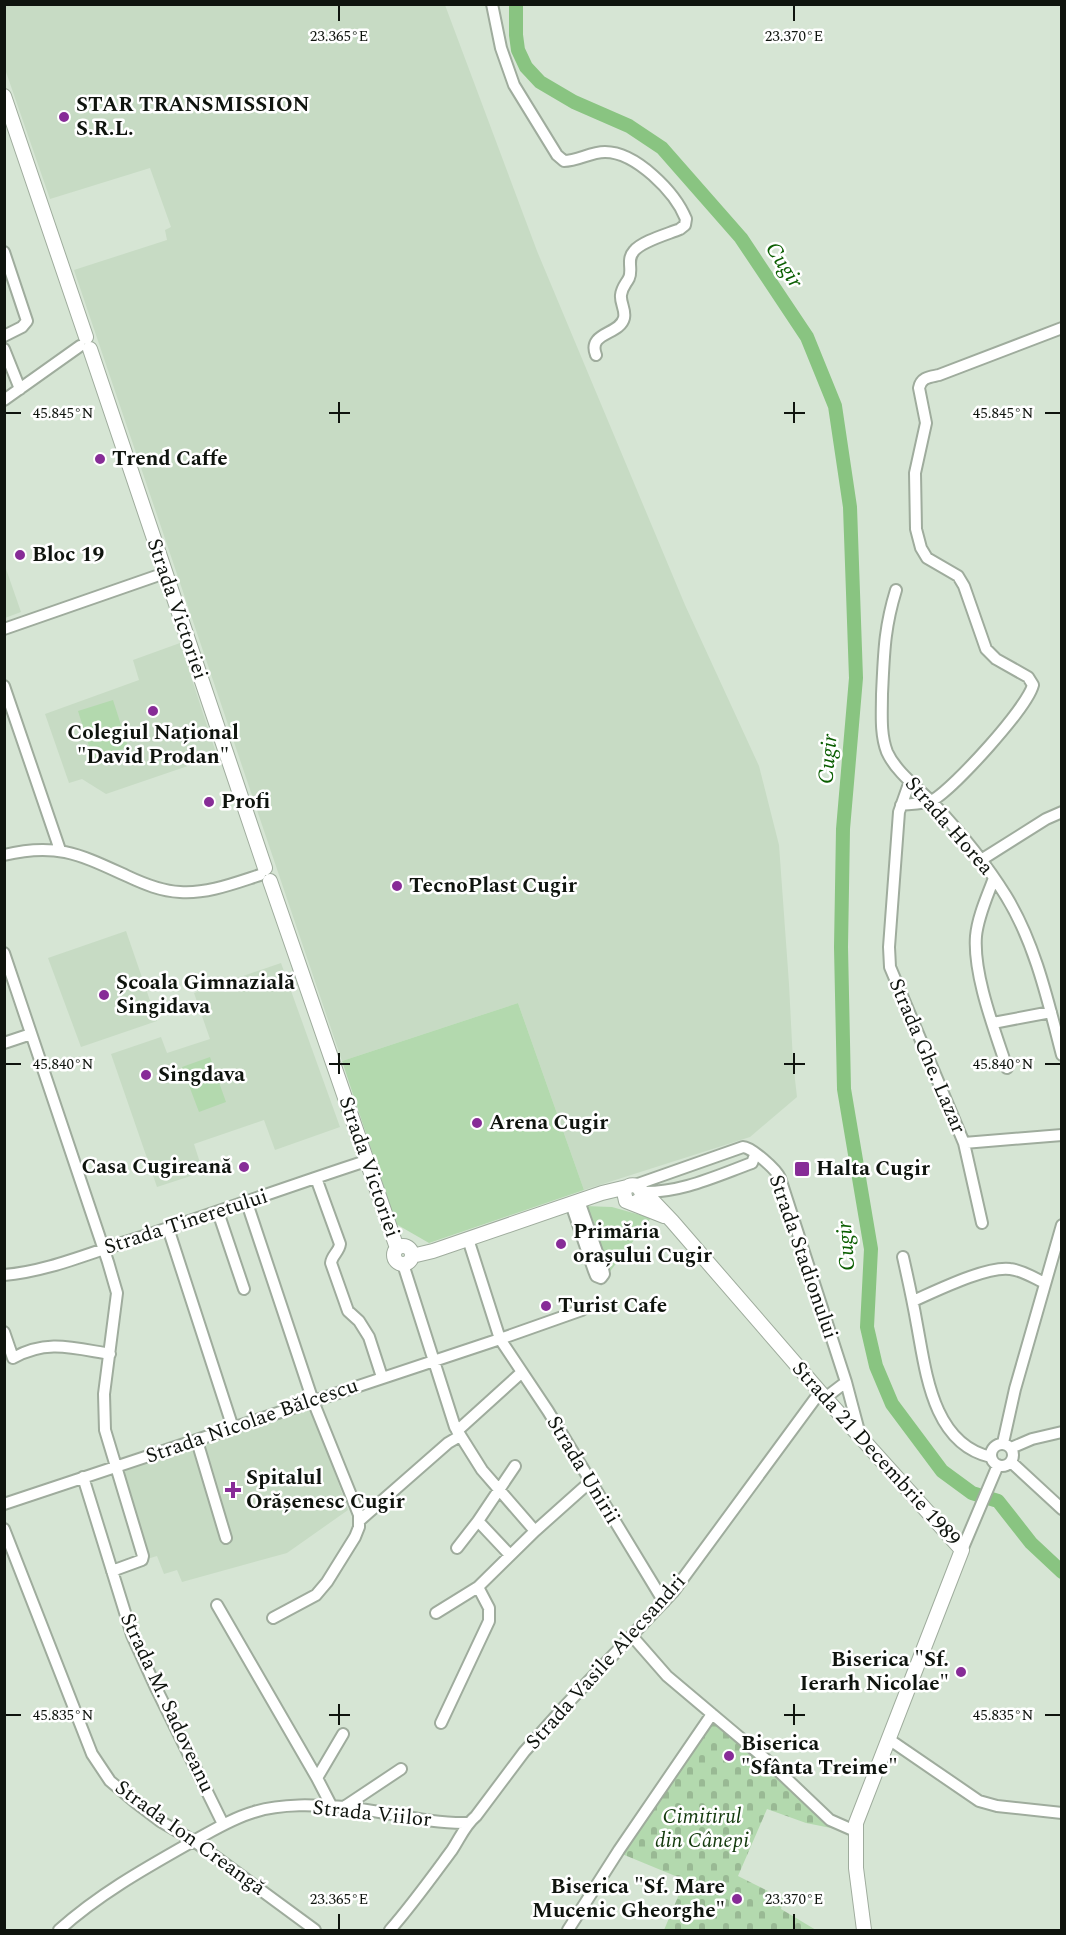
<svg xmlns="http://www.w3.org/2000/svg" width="1066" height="1935" font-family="Spectral,serif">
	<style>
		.built { fill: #c7dbc4 }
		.cemetery { fill: url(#cemetery-stones) }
		.green { fill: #b3d9ae }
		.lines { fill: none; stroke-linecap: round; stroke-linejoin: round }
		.river { stroke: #89c481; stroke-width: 14 }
		.minor-casing { stroke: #9fac9d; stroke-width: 14 }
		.major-casing { stroke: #9fac9d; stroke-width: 16 }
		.minor { stroke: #fff; stroke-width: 10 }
		.major { stroke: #fff; stroke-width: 14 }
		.ticks { fill: none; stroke: #0f140e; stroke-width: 2 }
		.poi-dot { fill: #872c97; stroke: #fff; stroke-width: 2 }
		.labels { text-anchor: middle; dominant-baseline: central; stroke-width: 5; stroke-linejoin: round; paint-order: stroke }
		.poi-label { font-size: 21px; font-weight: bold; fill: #0f140e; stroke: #fff; text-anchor: start }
		.street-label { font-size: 21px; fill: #0f140e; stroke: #fff }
		.park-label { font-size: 21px; font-style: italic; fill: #133a0d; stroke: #fff }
		.water-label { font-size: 22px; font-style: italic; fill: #0a5e00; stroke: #fff }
		.ticks-label { font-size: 15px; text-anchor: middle; fill: #0f140e; stroke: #fff; stroke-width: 5; stroke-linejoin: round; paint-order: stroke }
	</style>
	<defs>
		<pattern id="cemetery-stones" width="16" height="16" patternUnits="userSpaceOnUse" patternTransform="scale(1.5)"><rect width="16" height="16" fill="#b3d9ae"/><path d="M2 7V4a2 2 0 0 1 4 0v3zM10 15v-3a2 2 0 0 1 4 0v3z" fill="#99b994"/></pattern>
	</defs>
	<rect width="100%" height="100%" fill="#d6e5d4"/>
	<path class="built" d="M4,5H445L537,251L685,605L759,766L779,845L789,984L793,1062L797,1097L750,1137L584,1190L518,1003L342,1061L74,270L167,240L165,230L171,227L150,168L50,199L5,69Z
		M5,566L21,612L5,618H4Z
		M180,643L217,756L106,794L82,779L69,783L45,714L139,680L133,660Z
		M126,931L157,1021L81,1047L48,958Z
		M281,963L340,1127L275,1150L264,1120L194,1144L203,1172L157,1187L111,1054L161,1037L167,1053L210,1039L194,993Z
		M311,1406L348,1510L287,1553L182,1582L177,1570L164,1574L157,1556L147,1559L120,1470Z"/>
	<path class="cemetery" d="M713,1720L837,1826L836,1829L806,1823L767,1809L738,1876L784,1899L781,1909L816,1930H664L685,1880L622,1854Z"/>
	<path class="green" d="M113,700L128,747L93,759L78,711Z
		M518,1003L584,1190L429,1243L396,1224L342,1061Z
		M210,1057L226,1102L199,1112L182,1067Z
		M584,1206L612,1207L651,1218L608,1274Z"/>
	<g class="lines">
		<path class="river" d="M516,4V35L518,50L526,67L540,82L574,102L629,126L662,148L741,238L807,337L835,406L850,507L856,678L843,829L841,947L844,1089L871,1249L867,1327L876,1366L892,1404L942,1471L972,1493L998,1501L1031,1543L1062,1572"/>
		<defs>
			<path id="minor" d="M492,4L501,48L514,85L557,155L564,161C578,161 590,152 605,152C636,152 675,192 686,219L685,225L680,229C668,234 642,241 634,251C626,260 633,269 629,278C626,284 622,287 621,295C620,303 626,310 624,318C620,335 587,332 596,355
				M4,252L27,321L22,327L4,336
				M4,349L20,389
				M4,400L80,346
				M896,590C884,629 884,654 882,694C882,713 880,734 887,752C896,772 918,788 933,803C960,832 985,862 1006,896C1035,943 1048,1001 1062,1055
				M4,629L165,573
				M4,686L60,850
				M910,781L899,812L889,947L890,967L964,1143L982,1223
				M901,805C910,804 924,804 933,800C955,787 1027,708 1033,685L1028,677L996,659L986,649L964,586L958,576L927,558L921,548L916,529L915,473L926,423L919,388C921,377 930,377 939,375L1062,328
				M4,855C57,842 81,855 127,876C144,884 161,891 180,892C207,894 235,883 260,875
				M981,860L1046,819L1062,812
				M994,878C987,897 978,916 976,936C973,975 995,1031 1007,1068
				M4,953L108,1262L117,1293L104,1394L105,1430L143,1556L142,1560L112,1571
				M993,1023L1051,1012
				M4,1043L31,1034
				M964,1143L1062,1135
				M316,1178L340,1244C339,1252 332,1255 331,1263L348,1311L359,1321L369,1337L382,1377
				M635,1185L743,1147C751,1147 776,1169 780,1178L846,1382L860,1435
				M642,1192C681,1193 716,1176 752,1163L755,1155
				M247,1203L313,1401L359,1515V1527L355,1537L327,1582L316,1595L273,1618
				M571,1204L594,1271L596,1276L601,1278L604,1274L603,1269L579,1201
				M218,1212L244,1289
				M168,1228L233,1428
				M468,1239L500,1339L548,1411L664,1602
				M903,1257C908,1279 913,1302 917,1325C926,1373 933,1444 991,1457
				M403,1264L455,1427L482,1470L535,1531
				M4,1275C43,1272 82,1256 119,1244C202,1218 283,1188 366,1161
				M913,1301C936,1291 986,1266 1010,1269C1022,1270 1034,1278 1045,1283
				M4,1332L13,1358C47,1339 73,1348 110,1354
				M825,1398L846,1382
				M457,1431L521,1373
				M197,1441L226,1538
				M1003,1443L1015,1389L1062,1225
				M991 1455a11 11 0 1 1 22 0a11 11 0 1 1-22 0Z
				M1011,1448L1032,1439L1062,1432
				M1011,1462L1062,1509
				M83,1477L132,1635L157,1690L223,1824
				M4,1504L500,1339L582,1310
				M359,1521L448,1443L460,1436
				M478,1521L510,1555
				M4,1529L92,1754L110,1781L135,1802L160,1821L194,1841L315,1930
				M457,1548L478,1521L515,1466
				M962,1550L998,1465
				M217,1605L317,1778L332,1807
				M436,1613L478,1587L535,1531L591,1481
				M632,1636L667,1676L769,1762L830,1820L855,1831
				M441,1723L489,1621V1608L478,1587
				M890,1740L979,1801L997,1806L1062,1813
				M317,1778L343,1734
				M344,1807L401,1769
				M59,1930C98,1895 142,1870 188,1844C209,1833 230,1819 254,1812C282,1803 316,1805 345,1807C386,1811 426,1824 468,1823
				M390,1930C412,1905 432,1877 452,1850C460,1838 465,1825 476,1816L524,1752L565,1706L673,1592L820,1392
				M568,1930L619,1850L712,1714"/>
			<path id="major" d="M4,96L86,337
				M90,349L265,868
				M270,881L397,1248
				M642,1195L652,1200L672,1221L820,1392L962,1550L856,1823V1868L864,1930
				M635,1203L641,1199L642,1192L637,1186C631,1184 626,1186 624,1192L626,1201L664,1216
				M394 1255a9 9 0 1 1 18 0a9 9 0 1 1-18 0Z
				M412,1256L433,1251L602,1193L627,1187"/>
		</defs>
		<use href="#minor" class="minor-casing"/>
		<use href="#major" class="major-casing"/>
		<use href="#minor" class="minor"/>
		<use href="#major" class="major"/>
	</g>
	<path class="ticks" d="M339,6V21M794,6V21M339,402V423M794,402V423M6,413H21M329,413H350M784,413H805M1045,413H1060M339,1053V1074M794,1053V1074M6,1064H21M329,1064H350M784,1064H805M1045,1064H1060M339,1704V1725M794,1704V1725M6,1715H21M329,1715H350M784,1715H805M1045,1715H1060M339,1914V1929M794,1914V1929"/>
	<g class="poi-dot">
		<circle cx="64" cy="117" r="6"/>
		<circle cx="100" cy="459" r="6"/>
		<circle cx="20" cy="555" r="6"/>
		<circle cx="153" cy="711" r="6"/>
		<circle cx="209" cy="802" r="6"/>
		<circle cx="397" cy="886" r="6"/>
		<circle cx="104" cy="995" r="6"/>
		<circle cx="146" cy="1075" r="6"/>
		<circle cx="477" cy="1123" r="6"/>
		<circle cx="244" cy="1167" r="6"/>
		<rect x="794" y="1161" width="16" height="16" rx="3"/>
		<circle cx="561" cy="1244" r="6"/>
		<circle cx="546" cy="1306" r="6"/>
		<path d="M230 1481h6v6h6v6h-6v6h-6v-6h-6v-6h6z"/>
		<circle cx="961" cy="1672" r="6"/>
		<circle cx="729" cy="1756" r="6"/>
		<circle cx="737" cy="1899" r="6"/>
	</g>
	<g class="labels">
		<g class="poi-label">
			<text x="76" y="105">STAR TRANSMISSION<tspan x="76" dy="24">S.R.L.</tspan></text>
			<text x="112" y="459">Trend Caffe</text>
			<text x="32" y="555">Bloc 19</text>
			<text x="153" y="733" text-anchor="middle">Colegiul Național<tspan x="153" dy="24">"David Prodan"</tspan></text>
			<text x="221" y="802">Profi</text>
			<text x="409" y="886">TecnoPlast Cugir</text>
			<text x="116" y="983">Școala Gimnazială<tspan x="116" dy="24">Singidava</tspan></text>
			<text x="158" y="1075">Singdava</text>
			<text x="489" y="1123">Arena Cugir</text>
			<text x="232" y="1167" text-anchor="end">Casa Cugireană</text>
			<text x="816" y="1169">Halta Cugir</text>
			<text x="573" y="1232">Primăria<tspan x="573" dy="24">orașului Cugir</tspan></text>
			<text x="558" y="1306">Turist Cafe</text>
			<text x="246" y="1478">Spitalul<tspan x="246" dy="24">Orășenesc Cugir</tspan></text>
			<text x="949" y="1660" text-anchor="end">Biserica "Sf.<tspan x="949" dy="24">Ierarh Nicolae"</tspan></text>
			<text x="741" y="1744">Biserica<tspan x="741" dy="24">"Sfânta Treime"</tspan></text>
			<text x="725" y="1887" text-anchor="end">Biserica "Sf. Mare<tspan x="725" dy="24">Mucenic Gheorghe"</tspan></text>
		</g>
		<g class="street-label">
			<text transform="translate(177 609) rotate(71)">Strada Victoriei</text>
			<text transform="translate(949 826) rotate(49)">Strada Horea</text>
			<text transform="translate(927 1056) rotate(67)">Strada Ghe. Lazar</text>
			<text transform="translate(369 1167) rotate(71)">Strada Victoriei</text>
			<text transform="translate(186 1222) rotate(-18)">Strada Tineretului</text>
			<text transform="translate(803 1257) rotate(71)">Strada Stadionului</text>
			<text transform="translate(252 1421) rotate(-19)">Strada Nicolae Bălcescu</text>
			<text transform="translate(876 1454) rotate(48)">Strada 21 Decembrie 1989</text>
			<text transform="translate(583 1470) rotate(59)">Strada Unirii</text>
			<text transform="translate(606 1662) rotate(-48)">Strada Vasile Alecsandri</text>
			<text transform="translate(167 1703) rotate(65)">Strada M. Sadoveanu</text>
			<text transform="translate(372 1814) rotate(6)">Strada Viilor</text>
			<text transform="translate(190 1838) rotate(36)">Strada Ion Creangă</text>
		</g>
		<g class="park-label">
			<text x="702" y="1817">Cimitirul<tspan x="702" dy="24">din Cânepi</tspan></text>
		</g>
		<g class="water-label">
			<text transform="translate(784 265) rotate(57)">Cugir</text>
			<text transform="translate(828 759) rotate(-85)">Cugir</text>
			<text transform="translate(846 1246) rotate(-94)">Cugir</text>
		</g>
	</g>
	<g class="ticks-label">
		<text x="339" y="41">23.365°E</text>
		<text x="794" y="41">23.370°E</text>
		<text x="63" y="418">45.845°N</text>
		<text x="1003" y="418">45.845°N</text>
		<text x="63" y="1069">45.840°N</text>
		<text x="1003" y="1069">45.840°N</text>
		<text x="63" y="1720">45.835°N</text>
		<text x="1003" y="1720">45.835°N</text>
		<text x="339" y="1904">23.365°E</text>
		<text x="794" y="1904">23.370°E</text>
	</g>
	<rect width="1066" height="1935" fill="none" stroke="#0f140e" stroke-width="12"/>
</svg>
